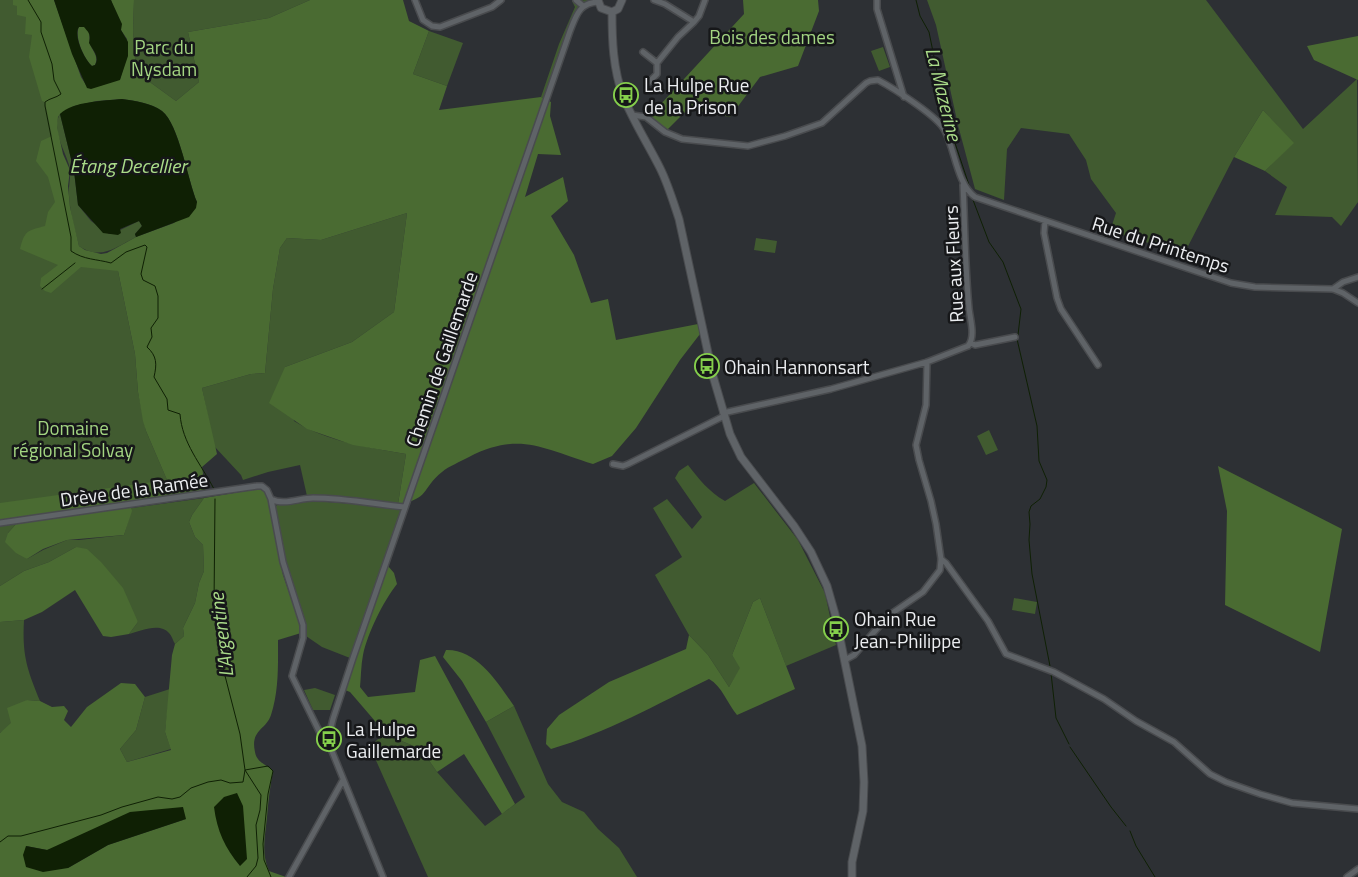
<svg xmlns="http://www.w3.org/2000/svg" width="1358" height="877" font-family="'Titillium Web',sans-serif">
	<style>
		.green { fill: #415b30 }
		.forest { fill: #4a6b32; fill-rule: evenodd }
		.water { fill: #0f2004; fill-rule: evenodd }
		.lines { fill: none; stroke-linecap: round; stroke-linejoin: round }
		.stream { stroke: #0f2004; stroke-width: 1 }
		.minor-casing { stroke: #494b4e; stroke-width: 8 }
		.secondary-casing { stroke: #494b4e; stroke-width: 9 }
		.minor { stroke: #5f6367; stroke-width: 5 }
		.secondary { stroke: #5f6367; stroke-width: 7 }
		.labels { text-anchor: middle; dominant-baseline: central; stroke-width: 5; stroke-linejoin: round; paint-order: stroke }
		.park-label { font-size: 19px; fill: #a3d582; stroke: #161719 }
		.poi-label { font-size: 19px; fill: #eceef1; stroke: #161719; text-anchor: start }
		.street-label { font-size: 19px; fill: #eceef1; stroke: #161719 }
		.water-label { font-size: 20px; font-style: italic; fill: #aadc89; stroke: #161719 }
	</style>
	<rect width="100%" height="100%" fill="#2d3034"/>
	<path class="green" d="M0,0H28L56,98V158L71,251L118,271L135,354L138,392L146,431L174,496L0,521Z
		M134,0H310L269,18L188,32L199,82L176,101L136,72L133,31Z
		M588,0L578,7L575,12L544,99L541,97L559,44L575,7L572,1Z
		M927,0H1206L1303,129L1357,79L1358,202L1341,226L1332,217L1275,215L1287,187L1265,171L1293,143L1263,110L1234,157L1184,254L1110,231L1116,213L1091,179L1086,160L1069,134L1021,128L1007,149L1004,200L975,189L958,125L936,25Z
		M429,31L463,43L447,86L413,74Z
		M883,47L890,67L879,71L871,51Z
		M60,114L74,171L78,205L91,221L109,234L114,233L139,221L142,226L135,234L136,237C116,247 101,261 79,246C75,230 70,213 69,196C68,188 71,178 70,169C67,153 50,130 60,114Z
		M407,213L394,312L352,342L285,367L294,421C328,442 367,447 406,454L398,504L307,496L300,465L268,472L243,480L241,475L214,446L202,388L251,374L265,373L273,289L280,248L287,238L321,240Z
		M756,238L777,241L775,253L754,250Z
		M989,430L998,450L986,455L977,436Z
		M688,465C699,479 709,492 725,501L754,483L798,540L825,593L836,645L786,666L760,598L753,602L732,655L741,668L729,687L708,655L689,635L655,575L682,557L653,508L667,499L692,529L702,517L675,478L679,471Z
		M204,498L192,515L189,522L195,537L203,545L204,571L199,583L195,603L183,628L184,636L175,644C173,641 172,636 169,633C160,622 140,631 129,634L138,622L76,547L49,562L24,571L0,586V526L16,524L8,533L27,559L43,550L67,540H79L124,535L132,508Z
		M303,500L402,508L350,658L322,647L306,636L305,623L283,552L275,507L277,505Z
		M1014,598L1037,602L1035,614L1012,610Z
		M24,620C22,655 27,669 40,701L27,700L9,727L0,733V622Z
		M315,688L335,695L330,710H313L304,690Z
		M170,689L165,732L171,749L127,762L120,749L136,730L145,697Z
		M514,706L548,784L562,802L584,812L598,829L619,848L637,877H428L370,747L378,739L387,735L421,749L437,772L485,826L525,797L486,722Z"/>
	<path class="forest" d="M13,0H54L81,77L86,85L99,86L120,79L128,50L127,39L121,30L111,0H134L133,31L136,72L176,101L199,82L188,32L269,18L310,0H403L409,21L429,31L413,74L447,86L439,110L541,97L551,102L550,116L561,155L538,154L525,197L563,177L568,201L551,216L574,255L591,303L608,299L616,340L698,324L700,334L680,360L636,428L612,456L593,464C543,449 520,431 469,457C460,462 449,466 442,472C421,489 430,499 398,504L406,454L353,445L307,429L269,403L285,367L352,342L394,312L407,213L321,240L287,238L280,248L273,289L265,373L251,374L202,388L217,454L202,467L206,492L131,503L132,511L124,535L67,540L43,549L27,559L16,553L5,542L8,533L16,524L15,519L0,521V503L167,480L146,431L143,421L138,392L135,354L118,271L81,267L51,293L45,291L40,286L41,278L58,265L20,249C25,230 27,231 45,226L48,212L55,202L48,177L36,161L41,141L52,136L45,102L42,101L29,57L32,35L25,34L26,17L17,15V6L13,5ZM122,99C135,101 151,103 162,111C179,124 188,181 197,202L174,223L136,237L107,253L101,254L85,250L79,246L70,207L68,186L70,170L63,154L57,127L58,117L60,114L74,106L97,101Z
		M743,0H818L819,11L798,66L760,77L730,117L688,109L665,132L648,118L744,14Z
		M79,27H85L89,30C90,35 89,39 90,44C93,52 99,56 95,65L92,66C84,59 74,36 79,27Z
		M1358,36V80L1314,60L1307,46Z
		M1263,110L1294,143L1265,171L1234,157Z
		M1218,466L1342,529L1320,652L1225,605L1227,511Z
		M257,489L265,491L268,500L283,575L300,624L301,633L278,640C278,665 279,691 271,715C266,730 250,730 255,752C257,763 266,764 273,771C270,787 268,802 267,817C265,837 261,853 269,871L286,877H0V733L11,723L7,708L27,700L40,701L52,707L64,706L68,711L64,720L71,727L87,707L121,683L135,684L145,697L136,730L120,749L127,762L171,750L165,732L172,655L175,644L184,636L183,628L195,603L199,583L204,571L203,545L195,537L189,522L192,515L204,498ZM186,819L108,845L68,868L26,846L47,850Z
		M76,547L87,549L101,562L123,588L138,622L129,634L111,637L103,636L75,590L42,612L24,620L0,622V586L24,571L49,562Z
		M388,566L394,573L397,584C383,602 368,632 363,655C361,665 361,677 360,687L368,697L415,692L420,660L435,656L515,804L502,814L464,754L437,772L421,749L387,735L350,692L345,690Z
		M760,598L795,689L737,715C727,703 722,686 709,679C657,704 606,733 551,749L546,744L547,729L559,715L609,682L686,649L689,635L708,655L729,687L740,668L732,655L753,602Z
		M446,650C477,649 498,683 514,706L486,722L462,681L443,657Z"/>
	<path class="water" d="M54,0H111L122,24L121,30L128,42V56L120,80L91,89L87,88L72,54ZM79,27H84C89,33 91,34 89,43C93,50 100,57 95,65L92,66C84,59 73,35 79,27Z
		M122,99C135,101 151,103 162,111C179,124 188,181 197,202L196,208L189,217L136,237L135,234L142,226L139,221L120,229L121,233L118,235L103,233L78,205L74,171L60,114C73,101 104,101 122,99Z
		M237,793L243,806L247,859L240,866C225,848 217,831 214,807L224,797Z
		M183,807L186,819L108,845L68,868L43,872L26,867L23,855L26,846L47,850L130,812Z"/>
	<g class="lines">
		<path class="stream" d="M28,0L41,22V32L52,64L54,80L61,94C56,98 50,98 45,102V106L71,237V251C84,260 97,259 111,263L126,252L145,245L147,247L141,274L143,280L155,286L158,296V318L151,328L152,337L147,347C157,356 157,364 154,377L167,399L168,410L180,414C182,443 201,464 214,489
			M916,0L920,16L929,32L946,116L970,188
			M973,200L989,242L1003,262L1019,304L1021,309L1018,335
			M42,289L75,263
			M1017,339L1037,426L1039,461L1047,480L1046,487L1040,499L1031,506L1029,512L1030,524L1029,540L1032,574L1050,666
			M215,499L214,605L223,668L240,734L245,770L261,795L260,810L256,825L258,858L256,866L247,877
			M1051,673L1056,718L1069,744
			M1070,747L1111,807L1126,826
			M1130,831L1136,846L1155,877
			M0,842L8,836H21L48,829L101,815L122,807L158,797L172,799L180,797L191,788L208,782L221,780L230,783L243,782L245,770L268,766L273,771L268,794L263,844L264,860L271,877"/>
		<defs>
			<path id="minor" d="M415,0L423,20L432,26L440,27L492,7L501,0
				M576,0L583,6
				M654,0L665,4L694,22L699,16L705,0
				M877,0V9L904,97
				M643,52L657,63
				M649,82L657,74V63L678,37L694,22
				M632,115L646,117L665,132L682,139L748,146L785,136L822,123L866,83L870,81L878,80C893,88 939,117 945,131C955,150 957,184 975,197L1231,283L1255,287L1333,289L1343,293L1358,303
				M1045,221L1044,233L1057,298L1061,309L1098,365
				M1333,289L1343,282L1358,277
				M971,343L975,345L1015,337
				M723,413L831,389L927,362L968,346C976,337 970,319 969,308C965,267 965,226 963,185
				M613,464L623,466L628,464L724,416
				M271,499C284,506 299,498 313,498C344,498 375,504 405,507
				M0,523L257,486H262L267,490L271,499L283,562L303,625V638L292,676L320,733L327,739
				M941,559L946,563L988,621L1006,654L1054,672L1104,699L1136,721L1174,742L1210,774L1226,782L1260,794L1292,803L1358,809
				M845,660L854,655L888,616L923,592L940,570L941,559L936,524L931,501L919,460L916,445L926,405L927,362
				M327,739L329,736L333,719L353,658L570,31C576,16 579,3 598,2
				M327,739L383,877
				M289,877L343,780
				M1347,877L1358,869"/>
			<path id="secondary" d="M598,0L601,8L612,12L618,9L622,0
				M612,12C612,40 613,69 623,96C633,121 648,144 660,168C668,184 673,201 679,219L713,376L730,434L741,457L794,526L811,552L827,586L835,614L862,746L864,782L863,811L852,862V877"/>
		</defs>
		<use href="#minor" class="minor-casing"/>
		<use href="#secondary" class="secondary-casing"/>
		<use href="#minor" class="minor"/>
		<use href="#secondary" class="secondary"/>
	</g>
	<defs>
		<symbol id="bus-ring" viewBox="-11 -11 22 22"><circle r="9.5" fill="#161719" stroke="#85cf4c" stroke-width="1.5"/><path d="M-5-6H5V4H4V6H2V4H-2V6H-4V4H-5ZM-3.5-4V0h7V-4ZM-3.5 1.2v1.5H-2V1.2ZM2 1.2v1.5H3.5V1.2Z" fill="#85cf4c"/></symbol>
	</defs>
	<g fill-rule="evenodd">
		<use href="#bus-ring" x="612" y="81" width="28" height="28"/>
		<use href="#bus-ring" x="693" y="352" width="28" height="28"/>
		<use href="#bus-ring" x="822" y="615" width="28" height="28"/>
		<use href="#bus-ring" x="315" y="725" width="28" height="28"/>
	</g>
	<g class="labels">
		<g class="park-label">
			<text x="772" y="36">Bois des dames</text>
			<text x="164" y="46">Parc du<tspan x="164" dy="22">Nysdam</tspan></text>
			<text x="73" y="427">Domaine<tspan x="73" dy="22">régional Solvay</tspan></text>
		</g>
		<g class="poi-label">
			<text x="644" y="84">La Hulpe Rue<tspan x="644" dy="22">de la Prison</tspan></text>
			<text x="724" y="366">Ohain Hannonsart</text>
			<text x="854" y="618">Ohain Rue<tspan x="854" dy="22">Jean-Philippe</tspan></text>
			<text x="346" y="728">La Hulpe<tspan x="346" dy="22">Gaillemarde</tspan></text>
		</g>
		<g class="street-label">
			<text transform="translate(1161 244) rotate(18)">Rue du Printemps</text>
			<text transform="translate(953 264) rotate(-93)">Rue aux Fleurs</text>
			<text transform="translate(441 359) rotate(-71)">Chemin de Gaillemarde</text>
			<text transform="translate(134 489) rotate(-8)">Drève de la Ramée</text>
		</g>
		<g class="water-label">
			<text transform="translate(944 94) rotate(76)">La Mazerine</text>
			<text x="128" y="165">Étang Decellier</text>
			<text transform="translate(221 635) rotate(-97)">L'Argentine</text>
		</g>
	</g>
</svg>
